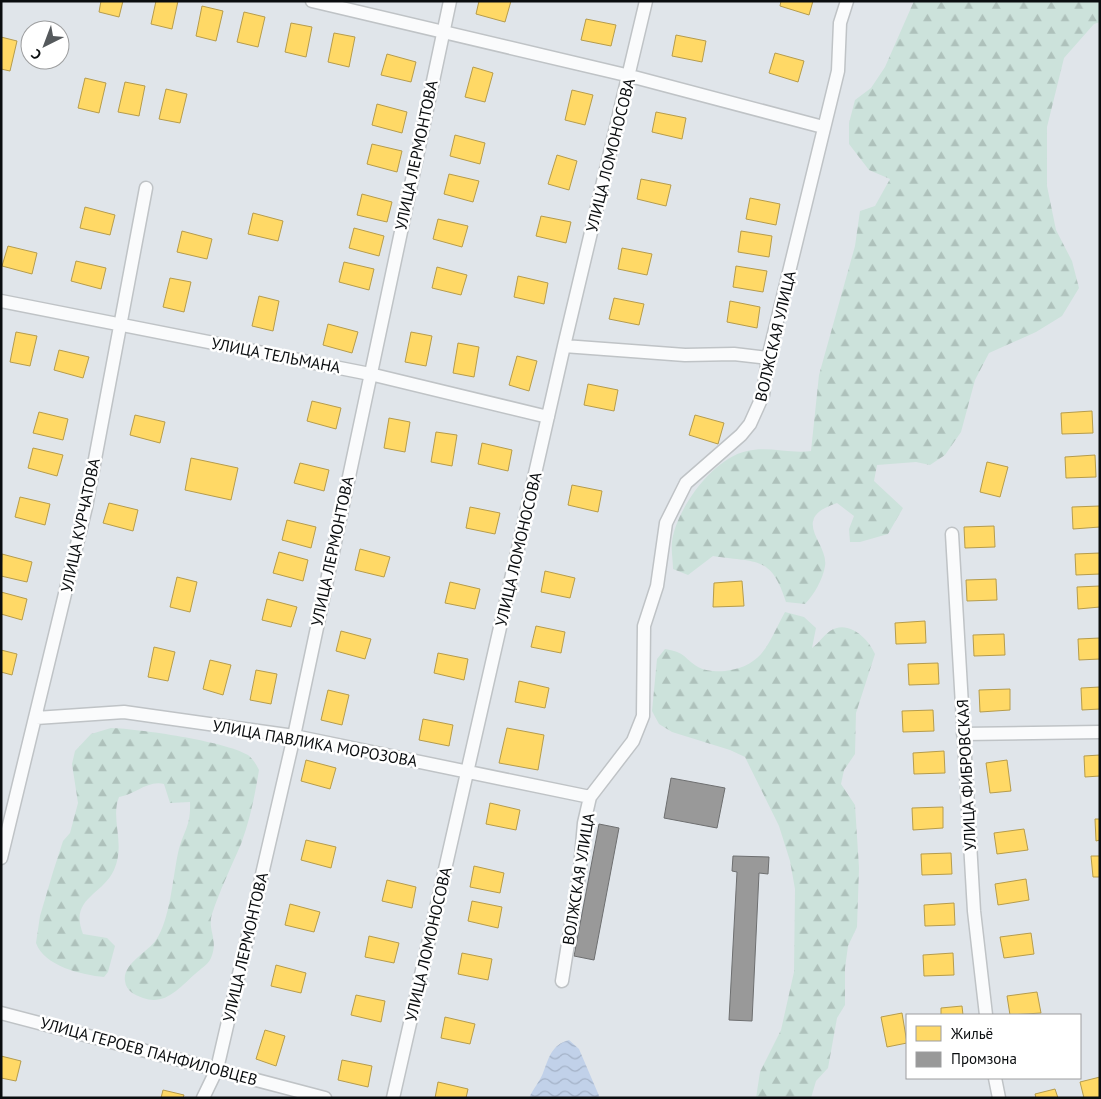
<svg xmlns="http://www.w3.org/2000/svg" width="1101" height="1099" font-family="'PT Sans',sans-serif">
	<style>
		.forest { fill: url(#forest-firs) }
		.water { fill: url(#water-waves) }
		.homes { fill: #ffd966; stroke: #b69c4c }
		.industry { fill: #999; stroke: #6e6f70 }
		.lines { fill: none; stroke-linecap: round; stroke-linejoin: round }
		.street-casing { stroke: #bfc3c6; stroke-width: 15 }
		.street { stroke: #fafbfc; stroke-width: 12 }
		.labels { text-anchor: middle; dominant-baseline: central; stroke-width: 5; stroke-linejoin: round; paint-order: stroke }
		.street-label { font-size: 16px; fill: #0a0d0f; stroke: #fff }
	</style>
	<defs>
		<pattern id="forest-firs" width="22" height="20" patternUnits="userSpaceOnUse" patternTransform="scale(1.25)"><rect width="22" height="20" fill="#cce2db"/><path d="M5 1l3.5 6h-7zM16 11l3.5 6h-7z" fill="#aec1bb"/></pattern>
		<pattern id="water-waves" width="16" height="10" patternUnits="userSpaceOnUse" patternTransform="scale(1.25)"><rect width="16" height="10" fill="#c1d1e9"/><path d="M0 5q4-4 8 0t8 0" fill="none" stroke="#a4b2c7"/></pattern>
	</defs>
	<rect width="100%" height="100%" fill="#e0e5ea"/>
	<path class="forest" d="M914,1H1100V22L1094,24L1064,58L1047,127V186L1056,230L1072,261L1079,288L1062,316L1036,332L989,353L975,380L961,432L945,455L930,465L916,462L877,465L874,481L903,508L888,534L860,542H850L849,529L854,516L837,503C788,519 829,543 825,566C823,579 814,595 805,604L786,602C771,555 757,563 713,556L688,575L673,569C673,560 671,551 672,542C676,509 713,458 747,451C768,446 790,454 811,451L819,375L855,246L860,211L875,206L890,179L869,170L849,144V123L855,100L871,88L885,67Z
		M785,612L804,617L816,628L812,648C819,643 823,636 830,631C848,619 868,638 875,654L856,713L855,754L844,770L841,784L855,805L859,868L857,927L848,946L845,968V1005L837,1018L828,1068L816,1081L811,1098H756L760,1072L781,1030L794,972L795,889L790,861L779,826L745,757L730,750L672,732L659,724L652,711L657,659L665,649C687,653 682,657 698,667C705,671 717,672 725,671C764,666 768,643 785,612Z
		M111,728C140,729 224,741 248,755C253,759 256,764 259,770C255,795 250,820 241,844C231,867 220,890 212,914C207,931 219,939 211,958C208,965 200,969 195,974C180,987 166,1006 143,998C135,995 126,991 125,981C122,964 148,952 156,940C170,920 173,876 178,853C183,831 191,827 190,802L170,803L164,784C147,780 135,795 119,797C110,820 126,843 114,870C102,896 69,898 83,934L107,938L115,946L108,972L104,977C82,975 44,966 36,943L40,916L53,872L63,841L70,833L78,803L72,764L75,751L91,734Z"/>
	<path class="water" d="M569,1040L579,1049L600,1098H529C533,1089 540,1081 543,1073C549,1058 551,1045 569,1040Z"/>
	<path class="homes" d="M101,1H123L119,17L99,12Z
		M156,1H178L172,29L151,24Z
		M479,1H511L505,22L476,14Z
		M781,1H813L809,15L780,6Z
		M202,6L223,11L216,41L196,36Z
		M244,12L265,17L258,47L237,42Z
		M586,19L616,25L611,46L581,40Z
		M291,23L312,27L306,57L285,52Z
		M334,33L355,37L349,67L328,62Z
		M676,35L706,41L702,62L672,56Z
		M1,37L17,41L10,71L1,69Z
		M775,53L804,61L798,82L769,73Z
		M387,54L416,62L411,82L381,75Z
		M473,67L493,73L485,102L465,97Z
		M85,78L106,83L99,113L78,108Z
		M125,82L145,86L139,116L118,112Z
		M166,89L187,94L180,123L159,119Z
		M572,90L593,95L585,125L565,120Z
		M377,104L407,112L402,133L372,125Z
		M656,112L686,118L682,139L652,132Z
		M455,135L485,143L480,164L450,156Z
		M372,144L402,151L397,172L367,164Z
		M557,155L577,161L569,190L548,184Z
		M449,174L479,181L473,202L444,194Z
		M641,179L671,185L666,206L637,199Z
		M362,194L392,202L387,222L357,215Z
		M750,198L780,204L776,225L746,219Z
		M85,207L115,215L110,235L80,228Z
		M253,213L283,221L278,241L248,234Z
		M541,216L571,222L566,243L536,236Z
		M438,219L468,226L462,247L433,239Z
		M354,228L384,236L379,256L349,248Z
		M182,231L212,239L207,259L177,252Z
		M741,231L772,236L769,257L738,252Z
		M8,246L37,253L32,274L2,266Z
		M622,248L652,254L647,275L618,269Z
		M76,261L106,268L101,289L71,281Z
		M344,262L374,269L369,290L339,282Z
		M736,266L767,271L763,292L733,287Z
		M437,267L467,275L461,295L432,288Z
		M518,276L548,283L544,304L514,297Z
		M170,278L191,282L184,312L163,307Z
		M259,296L279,301L273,331L252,326Z
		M614,298L644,304L639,325L609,319Z
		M730,301L760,307L757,328L727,322Z
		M328,324L358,332L352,353L323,345Z
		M16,332L37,336L30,366L10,362Z
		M411,332L432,336L426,366L405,362Z
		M458,343L479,347L474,377L453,373Z
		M59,350L89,357L83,378L54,370Z
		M517,356L537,361L529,391L509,385Z
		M588,384L618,390L614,411L584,405Z
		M312,401L341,408L336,429L307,421Z
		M1092,411L1093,433L1062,434L1061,413Z
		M39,412L68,419L63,440L33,433Z
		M135,415L165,422L160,443L130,435Z
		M695,415L724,423L718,444L689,435Z
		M389,418L410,422L405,452L384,448Z
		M436,432L457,435L452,466L431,462Z
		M482,443L512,450L508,471L478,464Z
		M33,448L63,455L57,476L28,468Z
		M1095,455L1096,477L1066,478L1065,457Z
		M191,458L238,468L231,500L185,490Z
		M987,462L1008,467L1000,497L980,492Z
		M300,463L329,470L324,491L294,483Z
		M572,485L602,491L598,512L568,505Z
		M20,497L50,504L45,525L15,517Z
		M109,503L138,510L133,531L103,523Z
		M1100,506V527L1073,529L1072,507Z
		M470,507L500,513L495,534L466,528Z
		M287,520L316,527L311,548L282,540Z
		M994,526L995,547L965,548L964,527Z
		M360,549L390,557L384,577L355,570Z
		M279,552L308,560L303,581L273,573Z
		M1100,553V574L1076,575L1075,554Z
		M2,554L32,562L27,582L1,576Z
		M545,571L575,578L570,598L541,592Z
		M177,577L197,582L190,612L170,607Z
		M996,579L997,600L967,601L966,580Z
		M742,581L744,606L713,607L714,583Z
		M450,582L480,589L475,609L445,603Z
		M1100,586V607L1078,609L1077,587Z
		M1,592L27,599L22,620L1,614Z
		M267,599L297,607L291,627L262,620Z
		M925,621L926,643L896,644L895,623Z
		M536,626L565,632L561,653L531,647Z
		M341,631L371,639L365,659L336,651Z
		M1004,634L1005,655L974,656L973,635Z
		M1100,638V659L1079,660L1078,639Z
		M154,647L175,652L168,681L148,677Z
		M1,650L17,654L12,675L1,672Z
		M438,653L468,659L464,680L434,673Z
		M210,660L231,665L223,695L203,689Z
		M938,663L939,684L909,685L908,664Z
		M256,670L277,674L271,704L250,700Z
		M519,681L549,688L545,708L515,702Z
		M1100,687V709L1082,710L1081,688Z
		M1010,689V710L980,712L979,690Z
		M328,690L349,695L342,725L321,720Z
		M933,710L934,731L903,732L902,711Z
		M423,719L453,725L449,746L419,740Z
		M507,728L544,735L538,770L499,763Z
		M944,751L945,773L914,774L913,753Z
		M1100,755V776L1085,777L1084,756Z
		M306,760L336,768L330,789L301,781Z
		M1007,760L1011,791L990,793L986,763Z
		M490,803L520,810L516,830L486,824Z
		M943,807V828L913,830L912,808Z
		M1095,819H1100V840L1096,841Z
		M1024,829L1028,850L997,854L994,833Z
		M306,840L336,847L331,868L301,860Z
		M951,853L952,874L922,875L921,854Z
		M1091,856H1100V877H1093Z
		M474,866L504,873L500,893L470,887Z
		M1026,879L1029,900L998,905L995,884Z
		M387,880L416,887L412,908L382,901Z
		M472,901L502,907L498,928L468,921Z
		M954,903L955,925L925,926L924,905Z
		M290,904L320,912L314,932L285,925Z
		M1031,933L1034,954L1004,958L1000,937Z
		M369,936L399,943L394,963L365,957Z
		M462,953L492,959L488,980L458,974Z
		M953,953L954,975L924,976L923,955Z
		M276,965L306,973L301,993L271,986Z
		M1037,992L1041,1013L1010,1015L1007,996Z
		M356,995L385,1001L381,1022L351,1015Z
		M962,1006L963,1015H941V1008Z
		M902,1013L907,1043L887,1047L881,1017Z
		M445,1017L475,1024L470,1044L441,1038Z
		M265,1030L285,1036L276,1066L256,1059Z
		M1,1056L21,1061L16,1081L1,1078Z
		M342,1060L372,1066L368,1087L338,1080Z
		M1100,1077V1098H1084L1080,1082Z
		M438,1082L468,1089L466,1098H435Z
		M1055,1089L1058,1098H1036L1035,1094Z
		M163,1090L184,1095L183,1098H161Z"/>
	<path class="industry" d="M671,778L725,788L717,828L664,818Z
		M599,824L619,828L594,960L574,956Z
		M733,856L769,857L768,874L759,873L752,1021L729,1020L737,872L732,871Z"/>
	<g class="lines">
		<defs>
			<path id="street" d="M312,1L630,76L823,127
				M1,301L370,374L548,417
				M564,346L685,355L734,354L768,358
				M952,534L974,911L986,1015
				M36,718L124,712L294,736L590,797
				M963,734L1100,732
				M1,858L86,507L146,188
				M562,981L580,869L584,823L590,797L633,741L643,716L644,626L657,586L666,523L686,483L741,435L750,424L763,395L768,358L838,71L840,23L847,1
				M1,1013L325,1098
				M995,1078L999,1098
				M203,1098L217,1069L294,736L450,1
				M393,1098L564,346L646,1"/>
		</defs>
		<use href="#street" class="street-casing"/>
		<use href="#street" class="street"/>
	</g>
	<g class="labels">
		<g class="street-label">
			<text transform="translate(416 155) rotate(-78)">УЛИЦА ЛЕРМОНТОВА</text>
			<text transform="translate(610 155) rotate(-76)">УЛИЦА ЛОМОНОСОВА</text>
			<text transform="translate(775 336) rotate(-77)">ВОЛЖСКАЯ УЛИЦА</text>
			<text transform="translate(276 355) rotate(11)">УЛИЦА ТЕЛЬМАНА</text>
			<text transform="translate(80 525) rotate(-78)">УЛИЦА КУРЧАТОВА</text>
			<text transform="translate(518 549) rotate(-77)">УЛИЦА ЛОМОНОСОВА</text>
			<text transform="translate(332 551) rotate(-78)">УЛИЦА ЛЕРМОНТОВА</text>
			<text transform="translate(315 743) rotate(10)">УЛИЦА ПАВЛИКА МОРОЗОВА</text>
			<text transform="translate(966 775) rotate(-93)">УЛИЦА ФИБРОВСКАЯ</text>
			<text transform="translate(578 879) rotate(-81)">ВОЛЖСКАЯ УЛИЦА</text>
			<text transform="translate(428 944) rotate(-77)">УЛИЦА ЛОМОНОСОВА</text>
			<text transform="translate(245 947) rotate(-77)">УЛИЦА ЛЕРМОНТОВА</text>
			<text transform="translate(149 1051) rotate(15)">УЛИЦА ГЕРОЕВ ПАНФИЛОВЦЕВ</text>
		</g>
	</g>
	<rect width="1101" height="1099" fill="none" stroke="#0a0d0f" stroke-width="5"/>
	<rect x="906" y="1014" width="175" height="65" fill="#ffffff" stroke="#9d9e9f"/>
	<rect x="916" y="1026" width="25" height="15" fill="#ffd966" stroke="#9d9e9f"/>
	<text x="951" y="1039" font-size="15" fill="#0a0d0f">Жильё</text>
	<rect x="916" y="1052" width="25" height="15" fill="#999999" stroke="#9d9e9f"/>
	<text x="951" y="1064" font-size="15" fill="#0a0d0f">Промзона</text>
	<g transform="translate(45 45) rotate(222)"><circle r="24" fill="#ffffff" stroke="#9d9e9f"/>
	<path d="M0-4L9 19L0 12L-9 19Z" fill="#55595c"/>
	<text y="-8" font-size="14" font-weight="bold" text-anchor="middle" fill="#0a0d0f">С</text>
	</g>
</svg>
